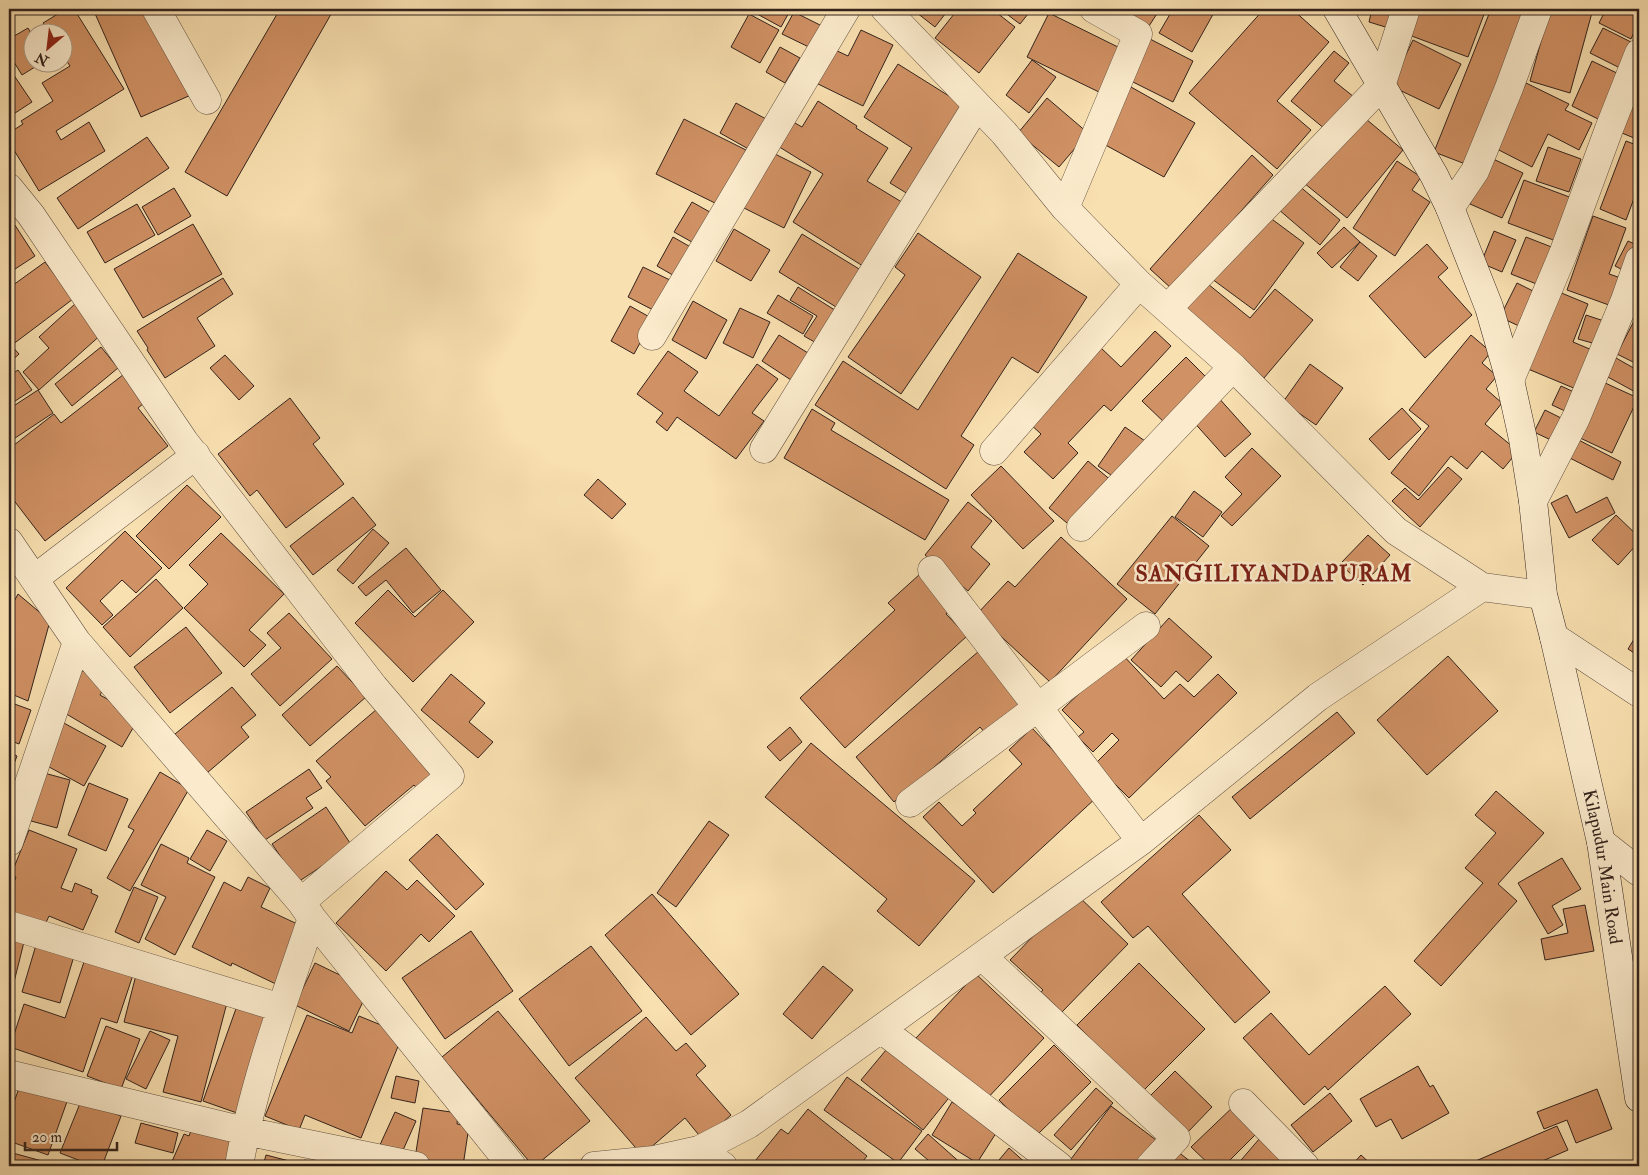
<svg xmlns="http://www.w3.org/2000/svg" width="1648" height="1175" font-family="'IM FELL Double Pica',serif">
	<style>
		.building { fill: #d09164; stroke: #32231d }
		.lines { fill: none; stroke-linecap: round; stroke-linejoin: round }
		.street-casing { stroke: #645242; stroke-width: 29 }
		.secondary-casing { stroke: #32231d; stroke-width: 29 }
		.street { stroke: #fbebcc; stroke-width: 28 }
		.secondary { stroke: #fbebcc; stroke-width: 28 }
		.labels { text-anchor: middle; dominant-baseline: central; stroke-width: 5; stroke-linejoin: round; paint-order: stroke }
		.street-label { font-size: 18px; fill: #32231d; stroke: #fbebcc }
		.district-label { font-size: 22px; font-weight: bold; letter-spacing: 1px; fill: #7a1f14; stroke: #fbebcc }
	</style>
	<rect width="100%" height="100%" fill="#f9e0b0"/>
	<filter id="stains"><feTurbulence type="fractalNoise" baseFrequency=".004" numOctaves="4"/><feColorMatrix values="0 0 0 0 .2 0 0 0 0 .09 0 0 0 0 .02 0 0 0 .5 -.17"/></filter>
	<radialGradient id="worn" r=".72"><stop offset=".6" stop-color="#630" stop-opacity="0"/><stop offset="1" stop-color="#630" stop-opacity=".3"/></radialGradient>
	<path class="building" d="M66,9H74L124,89L56,131L61,140L89,122L105,151L39,191L9,142V133L23,124L21,121L53,101L42,83L70,66L62,54V32H50L43,23Z
		M93,9H151L191,95L141,117Z
		M280,9H334L227,196L185,172Z
		M748,9H791L781,27Z
		M912,9H949L935,27Z
		M958,9H992L1015,27L979,73L935,38Z
		M1000,9H1032L1020,24Z
		M1127,9H1160L1149,26L1126,11Z
		M1173,9H1216L1192,52L1159,33Z
		M1264,9H1292L1329,42L1277,101L1311,130L1277,169L1189,93Z
		M1372,9H1398L1392,29L1369,22Z
		M1419,9H1486L1468,57L1409,35Z
		M1491,9H1530L1468,165L1434,152Z
		M1550,9H1593L1570,93L1530,81Z
		M1606,9H1639V21L1631,39L1599,23Z
		M794,12L828,29L817,51L782,34Z
		M1049,13L1122,49L1101,93L1027,57Z
		M749,14L779,30L760,63L731,47Z
		M28,28L32,35V62H43L22,75L9,54V39Z
		M1603,28L1637,45L1624,70L1590,53Z
		M861,30L893,45L863,106L816,83L833,49L848,56Z
		M1150,39L1193,61L1173,102L1129,80Z
		M1413,40L1461,64L1439,109L1391,86Z
		M780,47L800,58L785,83L766,72Z
		M1334,51L1349,63L1334,81L1359,101L1331,134L1291,101Z
		M1032,60L1056,77L1029,113L1006,95Z
		M1592,61L1623,76L1602,121L1572,106Z
		M898,64L965,106L908,194L890,183L912,148L864,117Z
		M9,68L32,102L9,117Z
		M1639,79V140L1617,131Z
		M1526,83L1569,104L1565,110L1592,123L1579,150L1548,134L1532,167L1495,148Z
		M1131,87L1195,123L1164,177L1100,142Z
		M1047,98L1088,133L1059,167L1018,133Z
		M818,101L857,126L856,128L888,148L867,181L905,204L866,268L793,222L823,174L773,143L788,119L802,127Z
		M736,103L768,120L752,151L720,133Z
		M1360,114L1403,150L1347,218L1304,183Z
		M684,119L746,150L719,205L656,174Z
		M147,137L169,168L78,229L57,198Z
		M1626,141L1639,146V185L1626,220L1600,209Z
		M1548,147L1581,159L1569,192L1536,181Z
		M767,150L811,172L784,228L740,206Z
		M1252,155L1273,175L1172,289L1150,269Z
		M1491,158L1523,173L1502,218L1470,204Z
		M1397,161L1421,177L1412,190L1430,202L1395,256L1353,228Z
		M1524,180L1572,198L1556,241L1508,223Z
		M1298,185L1340,220L1320,245L1278,209Z
		M174,188L191,216L158,235L142,207Z
		M692,202L717,216L699,246L674,232Z
		M137,204L155,235L105,263L87,232Z
		M1265,214L1304,243L1254,310L1208,276Z
		M9,216L35,256L9,273Z
		M1593,216L1626,228L1609,274L1630,281L1620,309L1567,290Z
		M193,224L222,274L143,318L114,269Z
		M1344,227L1360,242L1332,268L1317,253Z
		M734,229L770,250L751,281L716,261Z
		M1494,231L1516,240L1502,272L1481,263Z
		M918,233L981,277L901,394L848,357L905,275L895,267Z
		M802,234L864,272L841,310L779,272Z
		M673,237L694,249L678,278L657,266Z
		M1526,237L1554,248L1539,285L1511,274Z
		M1628,241L1639,246V256L1631,274L1615,266Z
		M1360,242L1377,256L1358,281L1340,267Z
		M1427,244L1448,268L1438,277L1472,315L1425,358L1369,296Z
		M1018,253L1087,297L1038,373L1012,357L961,436L974,445L946,489L815,405L843,361L918,410Z
		M45,262L73,299L12,345L9,340V288Z
		M643,267L672,281L657,312L628,297Z
		M223,278L233,294L197,318L215,346L165,378L147,350L148,348L137,331Z
		M1203,280L1250,318L1275,289L1313,320L1264,378L1180,308Z
		M1517,283L1539,294L1523,328L1500,317Z
		M798,287L838,312L818,344L804,336L817,316L790,300Z
		M1559,292L1588,304L1573,342L1592,350L1576,389L1528,369Z
		M778,295L813,316L803,334L767,313Z
		M693,301L727,320L706,359L672,340Z
		M76,303L103,333L39,390L23,372L49,348L39,337Z
		M630,306L653,319L634,354L611,341Z
		M740,308L770,322L753,358L723,343Z
		M1586,315L1604,321L1596,344L1578,339Z
		M1635,319L1639,321V365L1617,354Z
		M1155,331L1171,346L1111,411L1104,405L1068,443L1078,453L1053,479L1024,452L1041,434L1029,423L1100,347L1121,367Z
		M779,335L808,353L791,380L762,361Z
		M1471,335L1491,352L1482,363L1497,376L1486,389L1502,403L1485,424L1518,451L1503,469L1482,451L1467,469L1451,456L1419,496L1391,473L1429,426L1409,410Z
		M9,343L19,354L9,363Z
		M101,347L118,368L72,406L55,384Z
		M668,351L698,372L684,391L719,416L757,364L778,379L752,413L764,421L736,459L677,417L667,431L656,422L663,413L637,394Z
		M225,355L254,386L239,400L210,368Z
		M1186,357L1210,381L1167,425L1142,401Z
		M1616,358L1639,371V394L1606,376Z
		M1310,364L1343,388L1316,425L1283,402Z
		M18,370L32,390L9,405V376Z
		M128,371L149,399L138,408L168,446L45,541L9,494V449L54,414L61,423Z
		M1603,382L1638,398L1612,453L1578,437Z
		M1561,386L1574,392L1565,411L1552,405Z
		M38,390L53,413L9,442V409Z
		M1217,396L1251,434L1225,457L1191,419Z
		M290,398L320,438L313,444L344,484L286,528L257,490L250,496L218,454Z
		M1402,408L1421,429L1389,460L1369,439Z
		M812,409L835,423L831,430L949,500L925,540L784,458Z
		M1545,410L1563,419L1553,441L1534,432Z
		M1125,427L1145,441L1118,480L1098,466Z
		M1571,436L1621,462L1613,480L1562,454Z
		M1252,448L1281,476L1232,526L1221,516L1242,494L1225,477Z
		M1088,461L1113,482L1073,528L1049,508Z
		M1001,466L1054,521L1023,549L971,495Z
		M1448,467L1462,479L1420,527L1392,501L1405,488L1418,500Z
		M598,479L626,504L612,519L584,495Z
		M187,485L221,517L169,569L136,536Z
		M1194,491L1222,512L1203,537L1175,517Z
		M1567,495L1576,513L1607,497L1615,513L1569,538L1551,503Z
		M353,497L376,525L313,575L290,546Z
		M968,502L992,521L971,547L990,564L968,591L925,555Z
		M1616,515L1639,537V542L1618,565L1592,540Z
		M1172,516L1209,546L1155,614L1117,584Z
		M373,529L389,543L353,584L337,570Z
		M125,531L162,568L136,593L122,580L100,601L113,615L102,625L66,588Z
		M221,533L284,594L249,630L266,645L244,667L184,608L208,584L189,565Z
		M1368,535L1390,555L1363,585L1340,564Z
		M1061,537L1127,599L1050,682L977,614L1008,581L1015,587Z
		M406,548L441,590L413,613L386,580L366,596L358,587Z
		M920,574L951,608L946,614L967,636L845,748L800,698L895,610L888,603Z
		M156,579L183,608L130,657L103,627Z
		M388,590L415,617L443,590L474,622L413,682L355,623Z
		M18,594L50,621L28,701L9,693V611Z
		M289,613L332,659L280,706L251,674L281,648L267,633Z
		M1169,618L1212,657L1188,682L1176,671L1161,687L1131,660Z
		M186,627L222,673L170,713L134,667Z
		M1639,631V656L1628,649Z
		M979,651L1024,703L987,735L980,727L894,802L856,757Z
		M1121,653L1164,699L1180,684L1194,697L1218,674L1237,693L1129,798L1095,764L1119,740L1112,733L1093,752L1078,737L1084,732L1062,710Z
		M1448,656L1498,711L1427,775L1377,720Z
		M337,666L366,697L310,746L282,715Z
		M79,669L106,684L100,695L116,704L114,707L137,721L122,747L58,709Z
		M451,674L485,703L469,722L493,742L478,758L421,710Z
		M232,687L256,715L241,727L249,737L207,773L175,734Z
		M9,702L31,710L19,744L9,740Z
		M377,709L435,778L420,792L414,785L365,826L326,781L331,777L316,761Z
		M1337,712L1355,733L1250,819L1232,797Z
		M62,722L106,746L84,786L40,762Z
		M790,727L802,742L780,761L767,747Z
		M1032,728L1097,797L993,893L923,817L939,802L962,826L976,813L973,810L1022,764L1009,750Z
		M811,743L975,881L919,946L877,911L887,899L765,797Z
		M9,752L17,756L9,777Z
		M309,769L322,788L306,798L313,808L265,840L246,812Z
		M160,772L189,789L130,891L107,878L134,830L128,827Z
		M44,773L70,780L57,828L31,821Z
		M89,783L128,799L106,851L68,835Z
		M1496,791L1544,833L1498,884L1517,901L1441,986L1414,961L1483,883L1465,868L1496,833L1475,815Z
		M326,807L352,846L298,882L272,844Z
		M1199,815L1231,850L1182,894L1270,992L1235,1023L1148,926L1133,938L1101,902Z
		M709,821L729,835L676,907L657,893Z
		M29,830L77,849L61,888L72,892L75,883L92,890L91,893L98,896L83,930L49,916L44,927L9,913V895L16,877L11,875Z
		M207,830L227,841L210,871L190,859Z
		M437,834L484,884L456,910L409,860Z
		M161,844L189,858L187,863L215,877L175,955L145,939L166,897L141,885Z
		M1562,858L1581,889L1552,906L1563,925L1548,934L1518,883Z
		M386,871L407,890L417,880L455,916L429,942L421,934L386,971L336,923Z
		M248,877L270,888L261,907L308,929L280,986L232,963L231,966L192,947L224,882L241,891Z
		M134,887L158,897L139,943L115,932Z
		M1075,893L1128,944L1062,1012L1041,992L1043,990L1010,960Z
		M652,894L739,994L691,1035L605,935Z
		M1585,905L1594,951L1545,960L1541,939L1568,933L1563,909Z
		M471,931L513,991L445,1039L402,978Z
		M9,938L24,942L10,998L9,997Z
		M36,945L74,956L60,1003L22,992Z
		M591,946L642,1011L569,1066L519,999Z
		M85,959L133,975L117,1023L101,1018L83,1072L10,1047L24,1004L65,1018Z
		M315,963L369,989L349,1031L295,1005Z
		M1139,963L1205,1029L1143,1091L1077,1025Z
		M823,966L853,990L812,1039L783,1014Z
		M137,971L229,995L201,1102L163,1092L178,1036L124,1022Z
		M976,974L1044,1038L984,1102L916,1038Z
		M1385,986L1411,1014L1328,1090L1325,1086L1304,1105L1243,1038L1271,1013L1309,1055Z
		M238,1003L272,1016L237,1113L203,1101Z
		M9,1008L15,1010L9,1034Z
		M498,1011L590,1121L535,1166H533L442,1057Z
		M307,1015L352,1033L359,1016L403,1034L361,1138L305,1115L299,1130L265,1116Z
		M646,1017L676,1051L686,1043L706,1066L696,1075L731,1115L703,1140L685,1118L642,1155L575,1078Z
		M106,1026L140,1039L121,1089L87,1076Z
		M150,1031L170,1040L146,1089L126,1079Z
		M891,1044L952,1094L923,1130L861,1080Z
		M1054,1045L1091,1082L1036,1136L999,1100Z
		M1418,1066L1430,1087L1433,1085L1449,1113L1402,1139L1391,1119L1376,1127L1360,1099Z
		M1175,1071L1212,1107L1187,1133L1149,1097Z
		M396,1076L419,1081L415,1103L391,1098Z
		M847,1077L922,1131L898,1163L824,1110Z
		M22,1079L69,1096L48,1155L9,1141V1117Z
		M1096,1088L1113,1103L1071,1150L1054,1135Z
		M1597,1089L1612,1129L1576,1143L1567,1120L1544,1129L1537,1112Z
		M1330,1093L1352,1121L1313,1152L1291,1125Z
		M81,1101L121,1116L102,1166H94L60,1153Z
		M952,1102L998,1130L977,1163L932,1135Z
		M1236,1104L1261,1129L1224,1166H1211L1191,1147Z
		M1111,1106L1160,1143L1142,1166H1073L1068,1163Z
		M423,1108L458,1113L457,1124L469,1126L463,1166L415,1158Z
		M808,1109L867,1156L859,1166H751L781,1129L788,1134Z
		M395,1112L416,1121L400,1157L379,1147Z
		M141,1123L178,1133L173,1153L135,1143Z
		M194,1123L240,1143L230,1166H170L184,1134L189,1136Z
		M1557,1126L1568,1150L1531,1166H1464Z
		M928,1134L964,1166H935L915,1149Z
		M1260,1138L1291,1166H1236Z
		M1009,1148L1029,1166H994Z
		M1177,1151L1196,1166H1164Z
		M9,1152L53,1164L52,1166H9Z
		M266,1155L297,1163L296,1166H263Z
		M1361,1155L1373,1166H1351Z
		M304,1160L332,1166H302Z"/>
	<g class="lines">
		<defs>
			<path id="street" d="M156,9L207,100
				M885,9L1004,133L1065,208L1139,284L1233,367L1396,531L1482,587
				M9,188L31,215L184,441L374,687L450,776L301,902
				M1065,208L1138,34L1094,9
				M1450,208L1475,171L1509,88L1538,9
				M1168,308L1381,86L1406,9
				M652,336L846,9
				M1510,380L1563,254L1609,129L1639,53
				M764,449L977,105
				M994,451L1139,284
				M1533,501L1576,418L1625,300L1639,260
				M1081,527L1233,367
				M9,542L77,642L301,902L312,918L512,1166
				M932,570L1141,841
				M34,579L196,455
				M910,803L1146,626
				M9,842L77,642
				M1601,842L1639,872
				M9,925L281,1008
				M982,956L1176,1138L1150,1166
				M881,1029L1059,1166
				M9,1074L245,1131L416,1166
				M1243,1103L1305,1166
				M699,1150L723,1166
				M239,1166C253,1083 285,998 312,918
				M594,1166L654,1160L699,1150L749,1124L1141,841L1318,697L1482,587L1543,595"/>
			<g id="secondary">
				<path d="M1337,9L1434,175L1450,208L1489,307L1510,380L1523,439L1533,501L1543,595L1554,637L1639,693"/>
				<path id="s1" d="M1554,637L1601,842L1639,1098"/>
			</g>
		</defs>
		<use href="#street" class="street-casing"/>
		<use href="#secondary" class="secondary-casing"/>
		<use href="#street" class="street"/>
		<use href="#secondary" class="secondary"/>
	</g>
	<g class="labels">
		<g class="street-label">
			<text stroke="none"><textPath href="#s1" startOffset="235">Kilapudur Main Road</textPath></text>
		</g>
		<g class="district-label">
			<text x="1274" y="574">SANGILIYANDAPURAM</text>
		</g>
	</g>
	<rect width="1648" height="1175" fill="none" stroke="#f9e0b0" stroke-width="30"/>
	<rect x="10" y="10" width="1628" height="1155" fill="none" stroke="#32231d" stroke-width="2.5"/>
	<rect x="15" y="15" width="1618" height="1145" fill="none" stroke="#32231d"/>
	<g transform="translate(48 48) rotate(208)"><circle r="24" fill="#fbebcc" stroke="#ab9b86"/>
	<path d="M0-4L9 19L0 12L-9 19Z" fill="#8f2418"/>
	<text y="-8" font-size="14" font-weight="bold" text-anchor="middle" fill="#32231d">N</text>
	</g>
	<path d="M25 1142v8h92v-8" fill="none" stroke="#32231d" stroke-width="2.5"/>
	<text x="32" y="1142" font-size="15" fill="#32231d" stroke="#fbebcc" stroke-width="4" paint-order="stroke">20 m</text>
	<rect width="100%" height="100%" filter="url(#stains)"/>
	<rect width="100%" height="100%" fill="url(#worn)"/>
</svg>
